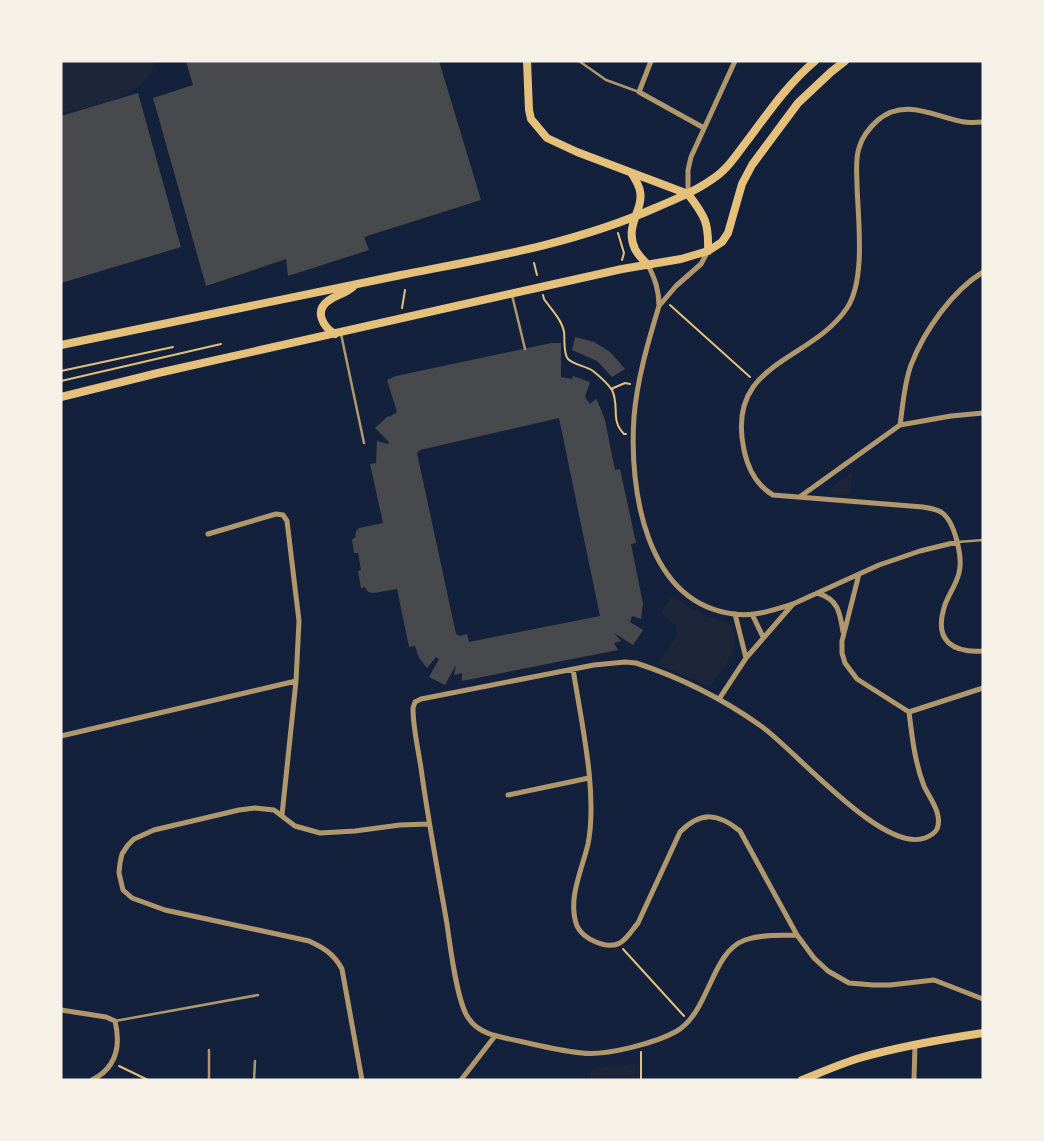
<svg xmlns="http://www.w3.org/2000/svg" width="1044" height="1141" font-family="'Roboto Condensed',sans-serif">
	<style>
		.green { fill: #1d2539 }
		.building { fill: #48494c; fill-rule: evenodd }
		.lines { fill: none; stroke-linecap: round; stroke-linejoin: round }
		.path { stroke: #e5c07b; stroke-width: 2 }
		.service { stroke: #b1986c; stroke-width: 2.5 }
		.minor { stroke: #b1986c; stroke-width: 5 }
		.secondary { stroke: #e5c07b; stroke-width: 8 }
	</style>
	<rect width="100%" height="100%" fill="#14213d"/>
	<path class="green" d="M61,61H154C152,97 89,107 61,113Z
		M852,472L850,495H833L831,492V488Z
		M672,596L694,610L708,617L725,621L732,627L735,637L733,652L714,682L710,685H705L657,664L678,634L675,625L661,613Z
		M639,1063V1080H591V1069Z"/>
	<path class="building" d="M186,61H439L481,200L364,237L369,250L288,276L286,259L206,286L153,98L193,85Z
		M138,93L181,247L61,283V116Z
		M575,337L594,342L604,348L611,353L625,369L612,377L597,361L572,350Z
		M551,343H561V377L572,379L573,376L590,382L585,397L590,404L596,399L600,407L605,420L615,470L620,469L636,543L631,544L643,604L641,619L632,616L630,622L643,630L633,645L614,633L621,641L614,643L618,650L462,681V673L454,675L456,665L445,685L429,677L439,659L436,657L427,668L419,658L415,646L409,647L397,589L373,593L368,592L365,587L361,588L358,571L361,570L358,553H354L352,539L355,538L356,531L359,528L383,523L370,464L376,463L377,441L388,444L389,442L375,428L388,416L389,417L397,412L387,380L396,376ZM559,418L600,616L469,642L467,634L460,636L456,634L417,453L420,450Z"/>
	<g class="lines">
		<path class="path" d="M618,233L624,253L622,260
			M534,263L537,275
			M543,295L544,299C551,309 562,320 564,332C565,340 563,353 568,359C574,365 586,366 593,371C598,375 608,384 612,390C620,407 610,420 624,434H626
			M670,305L750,377
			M402,308L405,290
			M61,371L173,347
			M61,381L221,344
			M611,389L625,383L630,384
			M623,949L684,1016
			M641,1052V1080
			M119,1066L148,1080"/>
		<path class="service" d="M579,61L606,80L639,92
			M512,295L525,349
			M341,334L364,443
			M958,542L983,540
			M115,1021L258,995
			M209,1080V1050
			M254,1080L255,1061"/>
		<path class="minor" d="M651,61L639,92L704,128
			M983,122C977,122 970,123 964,122C935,117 905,97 878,120C869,128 862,137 859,148C855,160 857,173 857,185C858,220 866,279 847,308C810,363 725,361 744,450C748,469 756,485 773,495L923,507C929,508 936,509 941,512C955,521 963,558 959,573C956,586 947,596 944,608C934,641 953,653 983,651
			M688,194V170L691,157L735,61
			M648,265C655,279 659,290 659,306C648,342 637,380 634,417C629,489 645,603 734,614C754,617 774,610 793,604
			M659,306L676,286L701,264L708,251
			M900,425C903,405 904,384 911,365C924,331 952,291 983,272
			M801,496L900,425L951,416L983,413
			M208,534L276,514L283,515L287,521L299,621L296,681L282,815
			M817,593C838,599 840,612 843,632
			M735,614L746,658
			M752,614L763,637
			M573,669C581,721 598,793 588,844C582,870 567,899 577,926C583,939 607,950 620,943C628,938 632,930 638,923L680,832C701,811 718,813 740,831L797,935L814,958L828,971L849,983L873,985H890L934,980L983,999
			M719,699L746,658L793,604L879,565L920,551L957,542
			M909,712L983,688
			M61,736L296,681
			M508,795L589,778
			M797,935C780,936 762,934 745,940C711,952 710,1011 677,1031C656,1043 606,1056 582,1053C561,1051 540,1046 519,1041C501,1037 480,1035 469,1019C457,1004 450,945 447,924C438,872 428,820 421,768C418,748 413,728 413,708L415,702L421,699L594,665L625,662L636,663C679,677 723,699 761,726C795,750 883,854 925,838C930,836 935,833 937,829C943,814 930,799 924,786C915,763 912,737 909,712L857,679L845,663L842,653V641L859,574
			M61,1010L106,1017L115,1021C121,1046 116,1068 92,1080
			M362,1080L342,969C334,954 324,948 309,941L165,910L132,898L123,890L119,873L120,863L122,854L128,845L134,839L154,830L239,810L255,808L274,810L295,826L320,833L355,831L400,825L429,824
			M461,1080L495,1036
			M914,1080L915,1045"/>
		<path class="secondary" d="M527,61L529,110L531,119L547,138L577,152L688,194
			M632,174C635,179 639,185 640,191C644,210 624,225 635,249C638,255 643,260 648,265
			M688,194C705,216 709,223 708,251
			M335,334C323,327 314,311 328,301C337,294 345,295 355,285
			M61,345C175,322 288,298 401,275C487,258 574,244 655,208C676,199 696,191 714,178C729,168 739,151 750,137C770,110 789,83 815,61
			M61,397L158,373L541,287L622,269L681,259L708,251L722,242L728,233L742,184L752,165L798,103L831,72L845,61
			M802,1080C822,1072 842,1063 863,1057C902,1046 943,1039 983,1033"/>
	</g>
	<rect width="1044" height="1141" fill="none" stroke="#f6f1e7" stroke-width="125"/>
</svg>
